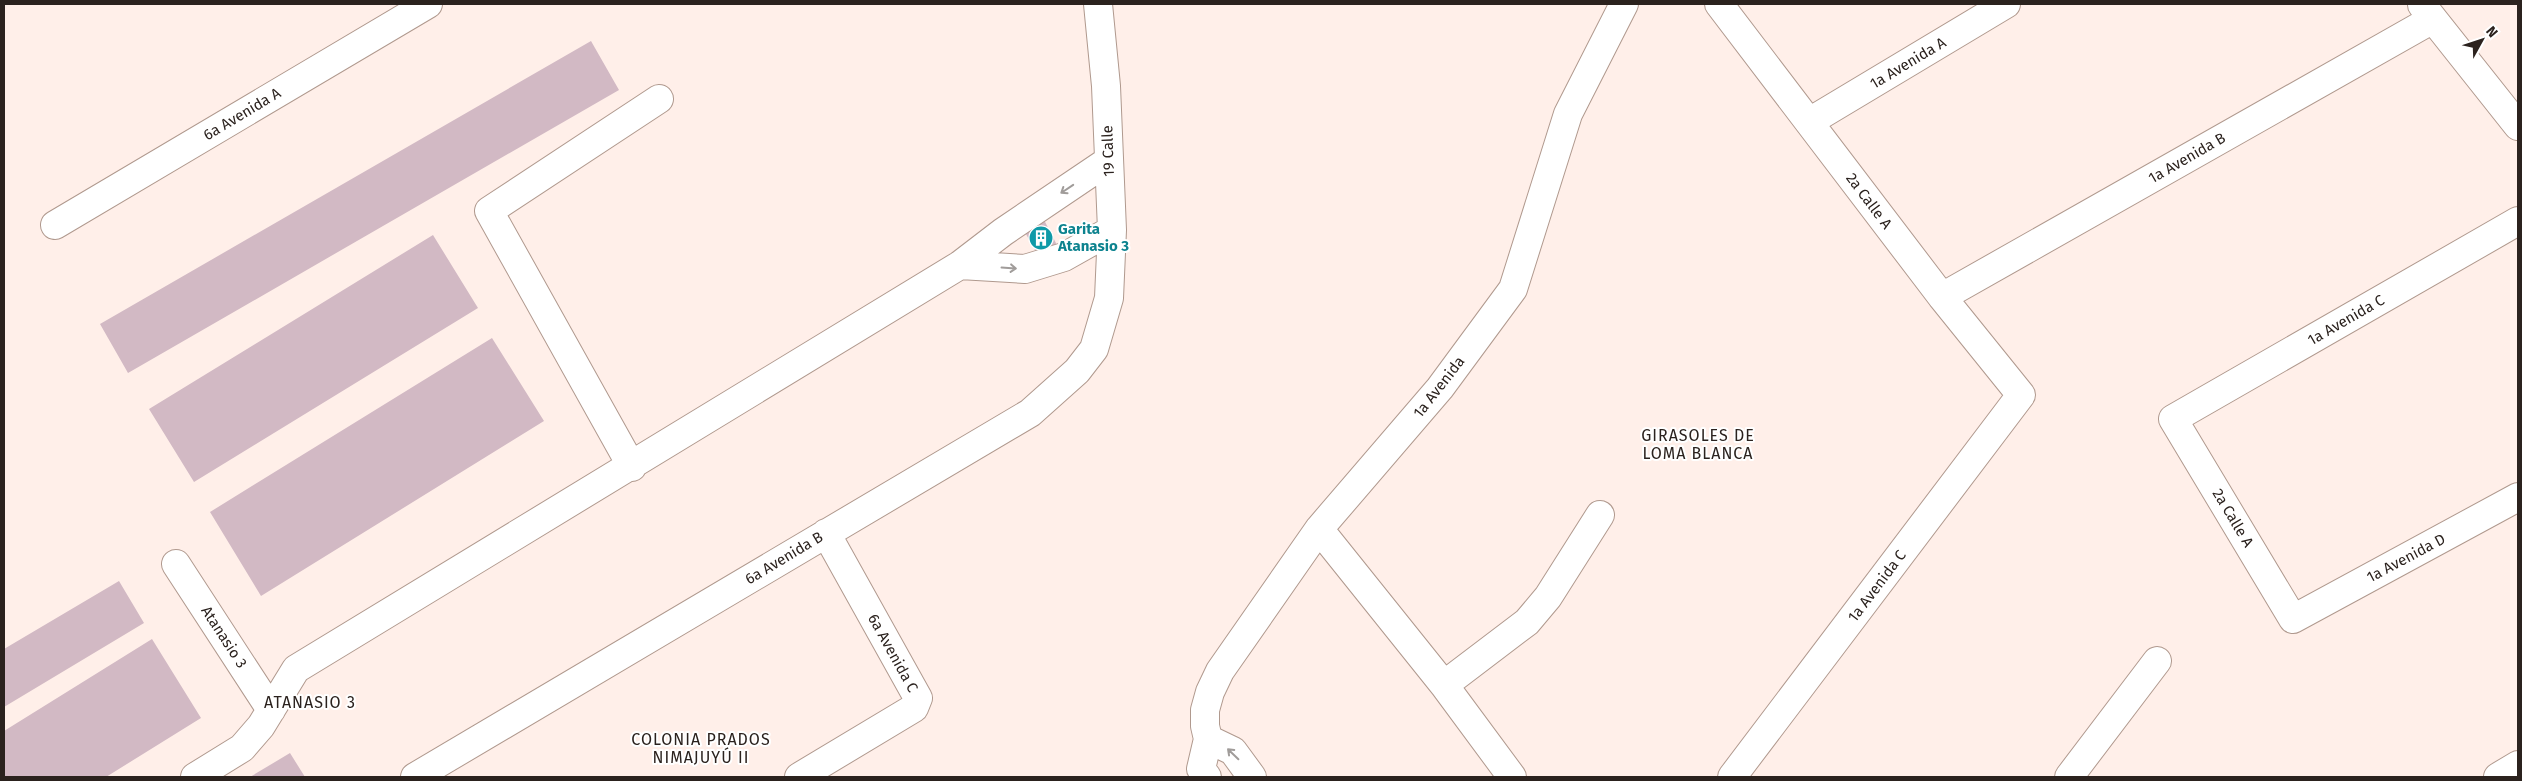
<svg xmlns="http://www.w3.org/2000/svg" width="2522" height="781" font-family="'Fira Sans',sans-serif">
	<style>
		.building { fill: #d2b9c4 }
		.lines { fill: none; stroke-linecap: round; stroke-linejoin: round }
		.minor-casing { stroke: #b0998e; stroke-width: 30 }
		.minor { stroke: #fff; stroke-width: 28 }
		.oneway { stroke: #a09c9a }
		.labels { text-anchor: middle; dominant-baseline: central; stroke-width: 4; stroke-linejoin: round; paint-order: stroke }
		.street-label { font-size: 15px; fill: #2b221e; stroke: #fff }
		.culture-label { font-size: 15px; font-weight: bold; fill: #0d838f; stroke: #fff; text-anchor: start }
		.neighbourhood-label { font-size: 16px; letter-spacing: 1px; fill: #2b221e; stroke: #fff }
	</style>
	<rect width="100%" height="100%" fill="#ffefe9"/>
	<path class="building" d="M591,41L619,90L128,373L100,324Z
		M1042,216L1059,249L1040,259L1022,227Z
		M433,235L478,308L194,482L149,409Z
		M492,338L544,421L261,596L210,512Z
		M119,581L144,623L4,707V649Z
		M152,639L201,718L106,777H4V731Z
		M290,753L305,777H250Z"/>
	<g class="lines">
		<defs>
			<path id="minor" d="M1719,4L1942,297L2021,395L1732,777
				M2422,5L2518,126
				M1809,122L2006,4
				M2518,221L2173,419L2293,619L2518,497
				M55,225L428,4
				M960,265L1025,269L1064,257L1112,230
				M1942,297L2433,19
				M632,467L489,211L659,99
				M1319,529L1444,685L1512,777
				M176,564L271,710
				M1444,685L1527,622L1548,597L1600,515
				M1208,739L1233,751L1252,777
				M195,777L242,748L261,726L296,669L960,265L1003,232L1108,161
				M415,777L1030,413L1077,371L1094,349L1109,298L1112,230L1106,86L1098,4
				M799,777L914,708L918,698L826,533
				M1207,777L1201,769L1208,739L1205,726V710L1210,692L1220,671L1319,529L1440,388L1513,289L1568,114L1624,4
				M2069,777L2157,661
				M2498,777L2518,765"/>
		</defs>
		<use href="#minor" class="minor-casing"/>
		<use href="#minor" class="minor"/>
	</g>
	<defs><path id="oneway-shaft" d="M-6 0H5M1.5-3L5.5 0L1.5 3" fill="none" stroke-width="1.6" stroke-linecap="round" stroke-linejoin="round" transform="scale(1.25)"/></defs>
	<g class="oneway">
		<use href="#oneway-shaft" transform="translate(1067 189) rotate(146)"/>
		<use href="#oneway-shaft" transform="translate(1009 268) rotate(4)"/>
		<use href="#oneway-shaft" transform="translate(1233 754) rotate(-136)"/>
	</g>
	<defs>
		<symbol id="building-disc" viewBox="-11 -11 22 22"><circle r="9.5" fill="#0f9aa8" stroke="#fff"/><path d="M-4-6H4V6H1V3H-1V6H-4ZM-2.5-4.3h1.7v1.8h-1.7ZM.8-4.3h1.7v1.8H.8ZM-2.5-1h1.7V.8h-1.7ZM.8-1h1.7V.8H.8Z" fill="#fff"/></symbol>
	</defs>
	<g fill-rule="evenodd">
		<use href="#building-disc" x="1027" y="224" width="28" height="28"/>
	</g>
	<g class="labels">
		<g class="street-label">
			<text transform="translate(1908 63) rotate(-31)">1a Avenida A</text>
			<text transform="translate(242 114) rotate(-31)">6a Avenida A</text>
			<text transform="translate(1108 151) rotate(-92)">19 Calle</text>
			<text transform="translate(2187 158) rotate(-30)">1a Avenida B</text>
			<text transform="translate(1869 201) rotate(53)">2a Calle A</text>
			<text transform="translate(2346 320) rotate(-30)">1a Avenida C</text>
			<text transform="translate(1439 387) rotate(-52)">1a Avenida</text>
			<text transform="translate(2233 518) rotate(59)">2a Calle A</text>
			<text transform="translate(784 558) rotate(-31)">6a Avenida B</text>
			<text transform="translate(2406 558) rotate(-28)">1a Avenida D</text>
			<text transform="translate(1877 586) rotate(-53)">1a Avenida C</text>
			<text transform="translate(224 637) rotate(57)">Atanasio 3</text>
			<text transform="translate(893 653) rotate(61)">6a Avenida C</text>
		</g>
		<g class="culture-label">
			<text x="1058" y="229">Garita<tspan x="1058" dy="17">Atanasio 3</tspan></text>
		</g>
		<g class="neighbourhood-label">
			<text x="1698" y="435">GIRASOLES DE<tspan x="1698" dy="18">LOMA BLANCA</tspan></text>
			<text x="310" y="702">ATANASIO 3</text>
			<text x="701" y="739">COLONIA PRADOS<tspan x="701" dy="18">NIMAJUYÚ II</tspan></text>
		</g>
	</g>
	<rect width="2522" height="781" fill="none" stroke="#2b221e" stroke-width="10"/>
	<g transform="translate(2482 40) rotate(50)" stroke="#ffffff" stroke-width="4" paint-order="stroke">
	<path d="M0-4L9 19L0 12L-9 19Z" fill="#2b221e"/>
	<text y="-8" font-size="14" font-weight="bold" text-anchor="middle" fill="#2b221e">N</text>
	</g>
</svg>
